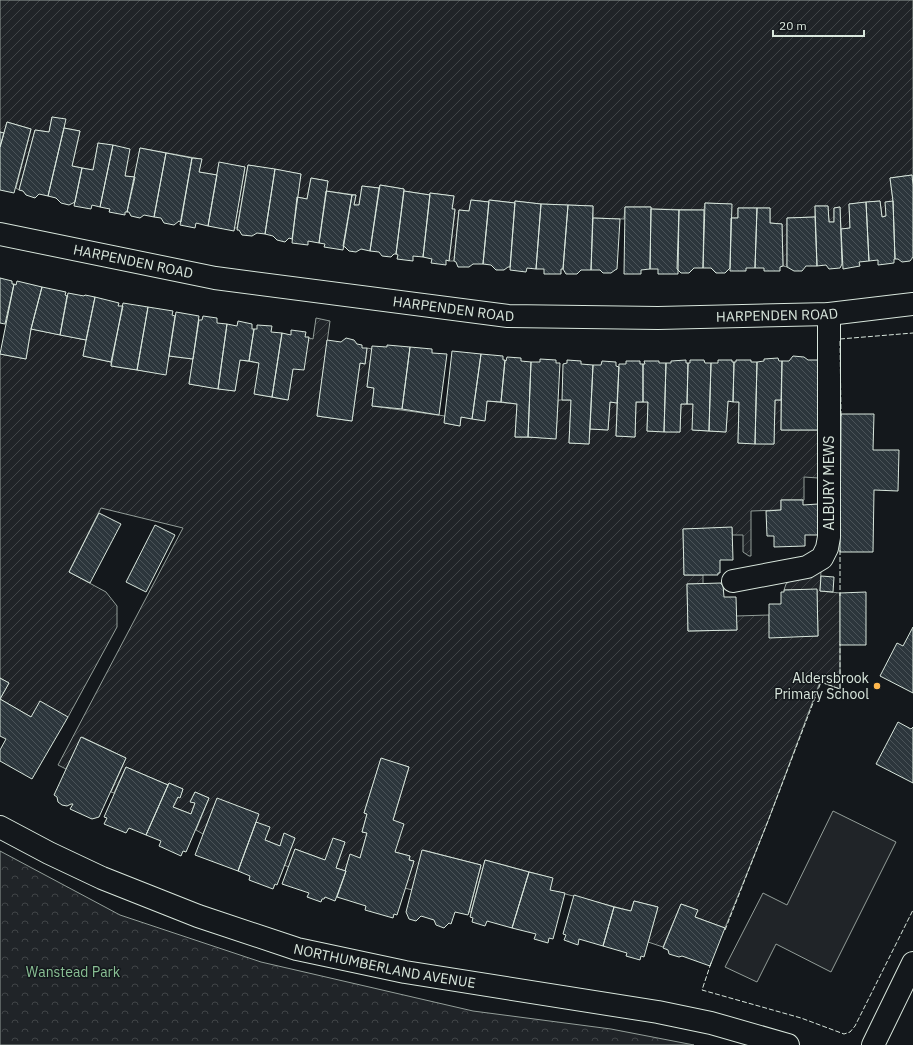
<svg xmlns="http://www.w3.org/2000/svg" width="913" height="1045" font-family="'IBM Plex Sans',sans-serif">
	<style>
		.park { fill: url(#park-crowns); stroke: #939e99 }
		.garden { fill: url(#garden-furrows); stroke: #939e99 }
		.pitch { fill: #202428; stroke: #939e99 }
		.building { fill: url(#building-back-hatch); stroke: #d8e6dc }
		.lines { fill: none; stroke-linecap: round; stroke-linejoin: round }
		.minor-casing { stroke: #d8e6dc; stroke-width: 24 }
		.minor { stroke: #14181c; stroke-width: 22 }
		.fence { stroke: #d8e6dc; stroke-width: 1; stroke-dasharray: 5 2; stroke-linecap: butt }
		.poi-dot { fill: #ffb74d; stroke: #14181c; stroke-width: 1.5 }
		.labels { text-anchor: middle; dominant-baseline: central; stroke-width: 3; stroke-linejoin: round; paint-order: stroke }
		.street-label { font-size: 14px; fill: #d8e6dc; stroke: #14181c }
		.poi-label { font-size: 14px; fill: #d8e6dc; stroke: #14181c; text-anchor: end }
		.park-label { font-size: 14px; fill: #8ac095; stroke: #14181c }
	</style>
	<defs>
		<pattern id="park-crowns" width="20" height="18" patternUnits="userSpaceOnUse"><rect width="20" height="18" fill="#202428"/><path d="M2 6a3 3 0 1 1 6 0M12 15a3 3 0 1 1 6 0" fill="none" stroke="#404447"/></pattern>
		<pattern id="garden-furrows" width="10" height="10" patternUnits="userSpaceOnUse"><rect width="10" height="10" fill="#202428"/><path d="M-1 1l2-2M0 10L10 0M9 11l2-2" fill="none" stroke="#404447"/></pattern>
		<pattern id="building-back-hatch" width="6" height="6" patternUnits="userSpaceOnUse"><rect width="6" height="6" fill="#2c363c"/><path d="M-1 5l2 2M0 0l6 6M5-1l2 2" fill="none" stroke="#4a5358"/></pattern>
	</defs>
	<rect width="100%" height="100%" fill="#14181c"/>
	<path class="park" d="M0,851L120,915L261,962L473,1011L611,1029L694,1045H0Z"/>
	<path class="garden" d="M0,0H913V185L912,175L890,178L893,201L886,216L882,217L880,201L849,204L850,228L841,229L840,207L834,208V222H829L828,206H815V217L787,218V267L783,266L782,224L770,223V208H738V218H731V204L705,203L704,210L651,209V207H625L624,219L593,218V206L541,204L515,201V203L490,200L489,202L471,200L469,211L459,210L454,261H449L455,210L452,209L454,196L430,193V195L404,191V189L380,185L379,188L362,186L359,205H354L356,195L326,191L328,181L311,178L307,199L297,197L301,174L248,165L237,228H234L245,167L219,163L217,175L199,172L201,159L140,148L135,177L125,176L129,149L98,143L93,170L72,166L80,131L64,128L65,120L52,117L49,132L35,130L19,190L16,188L31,129L7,122L4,133L0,132Z
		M316,318L330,321L317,416L352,421L360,363L365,364L367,348L372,349L367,387L374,388L372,406L445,416V423L460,426L461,417L485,420L487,401L517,404L515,437L556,438L558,400H571L569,443L589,444L590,429L608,430L610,402L617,403L616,436L635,437L636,402H648L647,431L680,432L681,404H693V430L726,432L728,401L739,402L738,443L774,444L775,400H781V430H820L818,478L804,477V500H781V510L751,511V556H749L743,552V535H732V528L683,529L684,575H703V584H687L688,631L737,630L736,616L769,615L770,637L818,636L817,590H784L786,584L791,580L821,570L820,591L840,593V689L820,682L768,821L725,928L695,917L697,910L681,904L663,947L648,942L658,907L634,901L631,911L550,890L552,878L485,860L471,912H469L481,865L423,850L412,890L405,888L414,861L409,860L410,856L395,852L393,820L409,767L381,759L364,813L367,814L362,832L367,833L360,858L350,855L345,871L336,868L345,842L325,860L295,849L289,867L284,865L295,838L284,834L280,846L265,840L256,822L217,799L203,834L196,830L209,798L195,792L191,801L195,803L191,814L173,807L178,797H180L183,789L169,783L168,785L126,767L114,793L111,792L126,758L82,737L66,769L58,765L183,528L101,508L69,572L106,592L117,606V627L68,717H31L0,699L9,683L0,678V354L26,359L31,329L86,340L83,356L111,362V366L165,374L169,356L193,359L189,384L235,391L240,360L259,363L255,394L288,400L293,369L309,338L313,339Z"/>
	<path class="pitch" d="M833,811L896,842L831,972L776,944L757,982L725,967L763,893L787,905Z"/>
	<path class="building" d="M52,117L66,119L48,196L39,194L35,198L26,195L23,191L19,190L35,130L49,132Z
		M7,122L31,129L14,193L0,190V147Z
		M64,128L80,131L72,166L82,168L75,202L69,205L61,203L56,198L48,196Z
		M0,132L4,133L0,147Z
		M98,143L113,145L100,207L92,205L91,209L74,206L82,168L93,170Z
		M113,145L130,149L125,176L135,177L127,212H125V215L109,212L110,209L100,207Z
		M140,148L166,153L154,217L144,215L140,218L131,216L129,212H127Z
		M166,153L192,158L181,222L179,221L174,225L164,223L161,218L154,217Z
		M192,158L202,159L199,172L217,175L208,226L196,223L195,228L180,225Z
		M219,162L245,167L234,231L208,226Z
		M248,165L275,169L265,234L257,233L252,236L242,235L239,230H237Z
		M275,169L301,174L292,239L289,238L285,242L277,240L273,236L265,234Z
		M912,175L913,185V257L910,261L902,262L898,259H895L893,201L890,178Z
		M311,178L328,181L319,243L308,241V245L292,243L297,197L307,199Z
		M380,185L404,189L396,254H394L391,257L382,256L379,252L370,251Z
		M362,186L379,188L370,251L361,249L356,252L349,251L345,247L343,246L352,195H356L354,205H359Z
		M326,191L352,195L343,250L324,247L325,244L319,243Z
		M404,191L430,195L423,257L413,256V261L397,259L398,255L396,254Z
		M430,193L454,196L452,209H455L449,261L446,260V265L431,263L432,259L423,257Z
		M471,200L489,202L483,264H473L469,267H458L456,262L454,261L459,210L469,211Z
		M489,200L515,203L510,267H508L504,270H496L491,265L483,264Z
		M515,201L541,204L536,269L527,268L526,272L510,270Z
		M880,201L882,217L886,216L885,202L893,201L895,259H894V263L878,265V260L869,261L866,202Z
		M866,202L869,261L859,262L860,266L843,269L841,229L850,228L849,204Z
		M705,203L732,204L730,268L725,273H716L711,268H703Z
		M541,204L568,205L563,269H561V274H544V269H536Z
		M568,205L593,206L591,270H581L577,274H566L563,269Z
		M815,206H828L829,222H834V208L840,207L842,264L840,268L829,269L826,265L817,266Z
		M625,207H651L650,269L641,270V274H624Z
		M738,208H757L755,268H746V271H730L731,218H738Z
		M757,208H770V223L782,224L783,266L780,267V271H764V268H755Z
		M651,209L679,210L678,274H658V269H650Z
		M679,210H704L703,268H694L689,273H681L677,269Z
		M815,217L817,266H806L802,271H794L787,267V218Z
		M593,218L620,219L617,269L615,270L611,273H603L600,270H591Z
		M0,278L12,281V284H14L5,324L0,323Z
		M17,281L42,287L31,329L26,359L0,354L14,284L16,285Z
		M42,287L66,292L65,295L67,296L60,335L31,329Z
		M68,293L84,296L85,295L95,297L86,340L60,335Z
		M95,297L119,303L118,306H123L111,362L83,356Z
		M123,303L148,307L137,370L111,366Z
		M148,307L173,311L172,315L175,316L166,375L137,370Z
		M176,312L199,316L193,359L169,356Z
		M203,316L217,318V323L227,324L218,389L189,384L199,320H202Z
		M238,321L252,324V329H254L249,361L240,360L235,391L218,389L227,324L237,326Z
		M257,325L272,326L271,332L282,333L272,397L254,394L259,363L249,361L254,329H257Z
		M291,330L306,332L305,337H309L304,370L293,369L288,400L272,397L282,333L291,335Z
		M346,338L354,340L357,344L362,345V348H367L365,364L360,363L352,421L317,416L327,340L341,342Z
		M387,345L410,347L402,409L372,406L374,388L367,387L372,346L387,347Z
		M410,347L432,349V353L447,354L439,415L402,409Z
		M452,351L481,354L472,419L461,417L460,426L444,423Z
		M481,354L503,356V360H505L501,402L487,401L485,421L472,419Z
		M793,356L804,357L808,360H820V430H781L782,361H789Z
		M507,357L521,358V361L531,362L528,437H515L517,404L501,402L505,360L506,361Z
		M778,358L779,361H782L781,400H775L774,444H755L757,362L764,361V359Z
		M540,359L556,360V363H560L556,439L528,437L531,362H540Z
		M567,360L581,361V364L593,365L589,444L569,443L571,400H562L563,364L567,363Z
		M686,360V363H688L687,404H681L680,432H664L666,363H671V361Z
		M690,360H704L705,363H711L709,431L692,430L693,404H687L688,363H690Z
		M718,360H732V362H734L733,402L728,401L726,432L709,431L711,363H718Z
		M736,360H751V362H757L755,444L738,443L739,402H733L734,362H736Z
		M602,361L616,362V366L619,367L617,403L610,402L608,430L590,429L593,365H601Z
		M626,361H640V364H643V402H636L635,437L616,436L619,364H626Z
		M644,361H659V363H666L664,432L647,431L648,402H643V364H645Z
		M841,414H874L873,450H899L898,491L874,490L873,552H840Z
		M781,500H803V505L818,504L819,535H805V546L774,547V536H767L766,511L781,510Z
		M99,513L121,524L90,583L69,572Z
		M155,525L175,535L146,592L126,582Z
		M732,527L733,560H720V573H718V575H684L683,529Z
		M821,576L834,577L833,592L820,591Z
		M721,583V584L723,585L724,597H736L737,630L688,631L687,584Z
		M817,589L818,636L769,638V604H781V592H784V590Z
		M866,592V645H840V593Z
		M913,627V693L880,676L897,643L903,646Z
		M0,678L9,683L0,699L31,717L40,701L68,717L32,779L0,761V750L6,739L0,736Z
		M898,722L911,729L913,727V783L876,764Z
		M81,737L126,758L99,817L92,819L70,809L73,804H71L67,806L62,805L58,802L57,797L54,795Z
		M381,758L409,767L393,820L404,824L395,852L410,856L409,860L414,861L397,915L394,914L393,918L365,910L366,906L337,897L346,871H345L350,854L360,858L367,833L362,832L367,814L364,813Z
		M126,767L168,785L146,835L129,828L126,833L104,824L107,818L104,817Z
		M169,783L183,789L180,798L178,797L173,807L191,814L195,803L190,802L195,792L209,798L186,852L183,851L181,856L159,846L161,841L146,835Z
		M217,798L259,814L238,871L195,855Z
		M256,822L270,827L265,840L280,846L284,833L295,838L277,885L275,884L273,889L249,880L250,876L238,871Z
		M333,838L345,842L336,868L346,871L335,901L325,897L324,899H322L321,902L307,897L309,893L282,884L295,849L325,860Z
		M422,850L481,865L468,915L455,912L451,924L449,923L444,928L436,925L434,920L421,916L416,921L409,919L406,912Z
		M485,860L529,872L512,928L487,921L485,926L472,922L473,918L470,917Z
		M529,872L553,878L550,890L565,893L553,939L549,938L548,943L534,939L536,934L512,928Z
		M574,895L614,907L603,946L579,939L578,945L564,940L566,935L563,934Z
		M634,901L658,907L644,957L641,956L640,960L626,956L627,953L603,946L614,907L631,911Z
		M681,904L698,910L695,917L725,928L710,966L682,956L679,957L669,954L668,950L663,948Z"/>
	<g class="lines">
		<defs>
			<g id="minor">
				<path id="s1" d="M0,234L215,278L508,316L658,318L829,314L913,304"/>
				<path d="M733,581L807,567L822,558L827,548L829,537V314"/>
				<path id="s2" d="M0,827L49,853L102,878L198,916L297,949L405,972L658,1012L711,1023L788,1045"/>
				<path d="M873,1045L913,963"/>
			</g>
		</defs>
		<use href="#minor" class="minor-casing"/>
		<use href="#minor" class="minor"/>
		<path class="fence" d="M841,416L840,339L913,333
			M840,550V596
			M725,930L768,821L821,682L840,689V644
			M711,963L702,990L801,1018L844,1034L850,1032L855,1026L913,910"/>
	</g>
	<circle class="poi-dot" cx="877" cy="686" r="4"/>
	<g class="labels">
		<g class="street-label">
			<text stroke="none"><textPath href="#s1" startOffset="136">HARPENDEN ROAD</textPath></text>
			<text stroke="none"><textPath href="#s1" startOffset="460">HARPENDEN ROAD</textPath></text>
			<text stroke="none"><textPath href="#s1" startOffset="784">HARPENDEN ROAD</textPath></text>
			<text transform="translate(829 483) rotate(-90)">ALBURY MEWS</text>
			<text stroke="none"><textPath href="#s2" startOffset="411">NORTHUMBERLAND AVENUE</textPath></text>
		</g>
		<g class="poi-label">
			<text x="869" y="678">Aldersbrook<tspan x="869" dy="16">Primary School</tspan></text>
		</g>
		<g class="park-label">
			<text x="73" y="972">Wanstead Park</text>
		</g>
	</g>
	<path d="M773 30v6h91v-6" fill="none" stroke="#d8e6dc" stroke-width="2"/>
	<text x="779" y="30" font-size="12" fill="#d8e6dc" stroke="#14181c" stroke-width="3" paint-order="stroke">20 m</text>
</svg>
